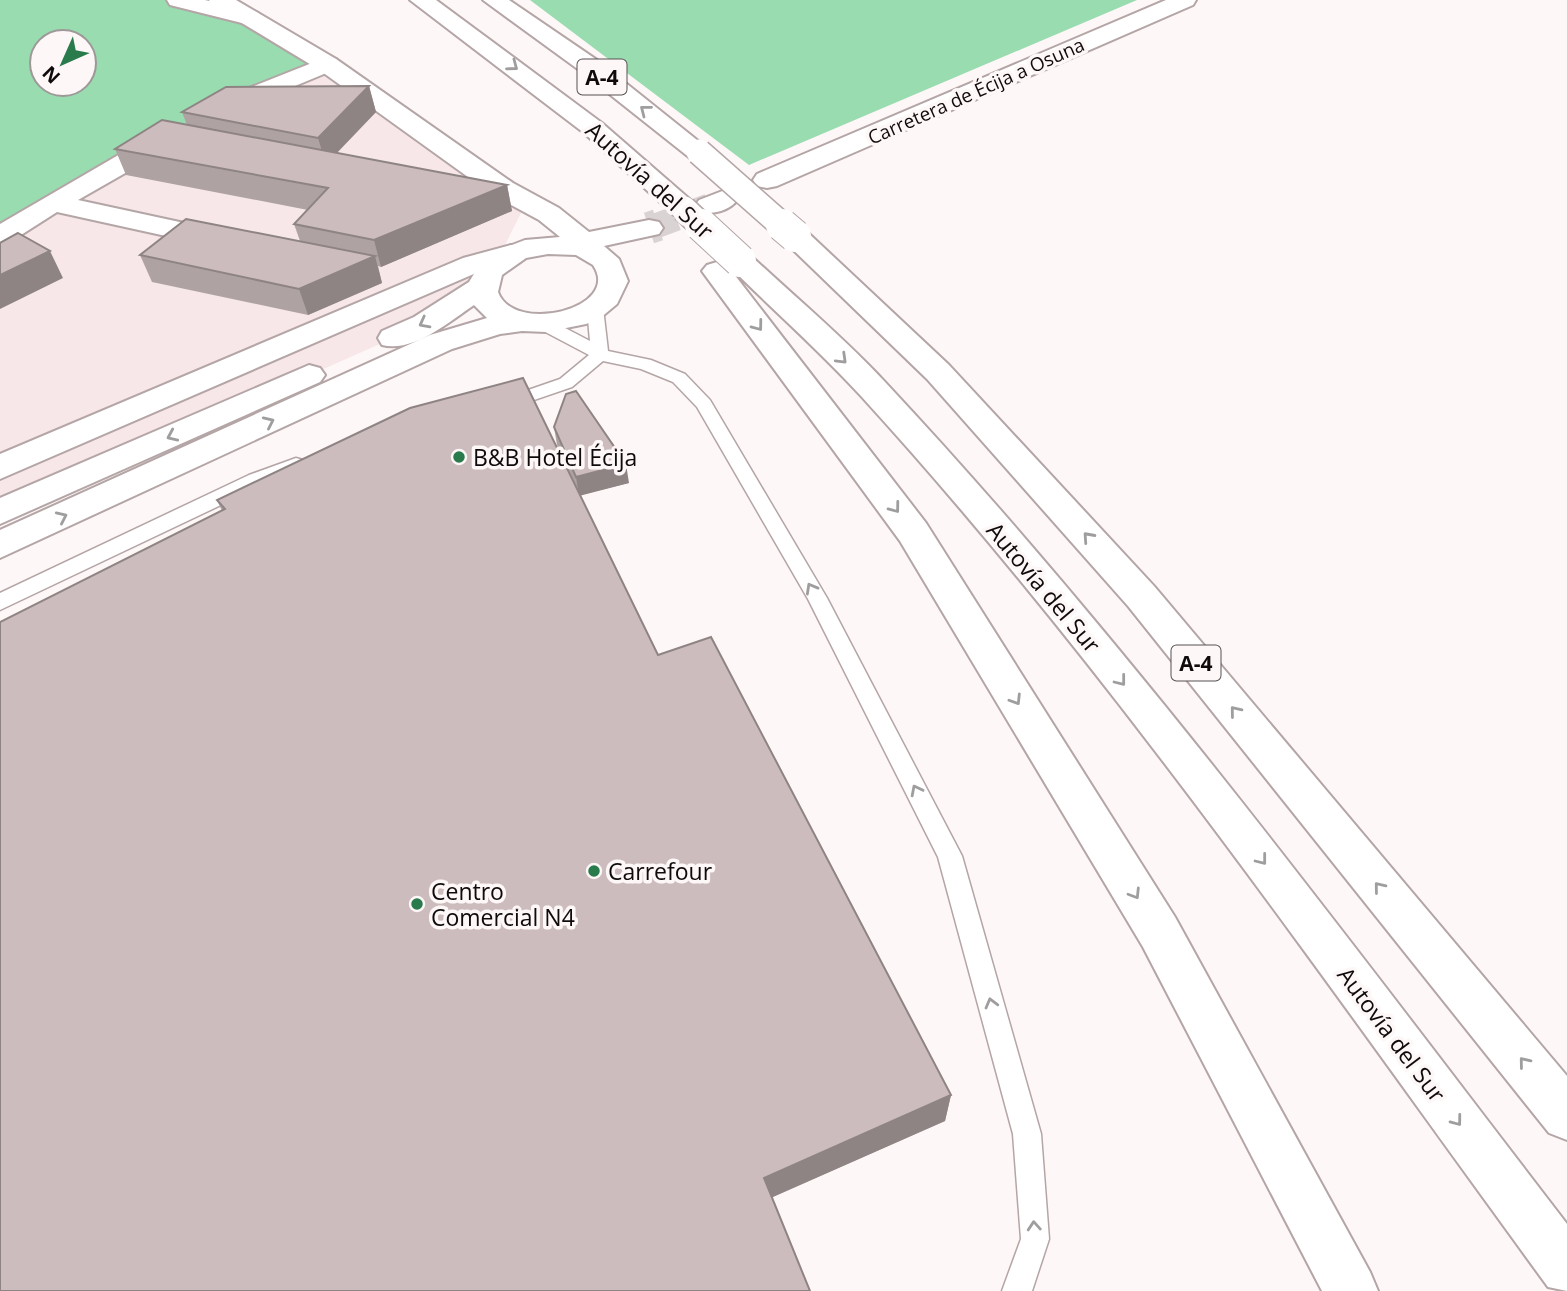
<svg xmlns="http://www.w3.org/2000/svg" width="1567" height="1291" font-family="'Open Sans',sans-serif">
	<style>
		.built { fill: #f7e7e8; fill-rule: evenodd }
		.green { fill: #98dcaf; fill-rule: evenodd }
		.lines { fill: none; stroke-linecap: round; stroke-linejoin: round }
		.secondary-tunnel-far1 { stroke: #dad3d4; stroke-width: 25; stroke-dasharray: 25 12; stroke-linecap: butt }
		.secondary-tunnel { stroke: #dad3d4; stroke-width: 32; stroke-dasharray: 32 16; stroke-linecap: butt }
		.lane-casing { stroke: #b4a5a6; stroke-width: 3 }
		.street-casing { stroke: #b4a5a6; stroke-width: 4 }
		.secondary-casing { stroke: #b4a5a6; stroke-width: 4 }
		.highway-casing { stroke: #b4a5a6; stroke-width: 4 }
		.lane { fill: #fff; fill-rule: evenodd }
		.street { fill: #fff; fill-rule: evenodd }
		.secondary { fill: #fff; fill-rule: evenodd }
		.highway { fill: #fff; fill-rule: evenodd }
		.highway-bridge-far1-casing { stroke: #b4a5a6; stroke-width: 28; stroke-linecap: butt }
		.highway-bridge-casing { stroke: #b4a5a6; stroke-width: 34; stroke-linecap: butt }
		.highway-bridge-far1 { stroke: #fff; stroke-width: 25 }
		.highway-bridge { stroke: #fff; stroke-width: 32 }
		.wall { fill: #afa2a3 }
		.shaded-wall { fill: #8f8484 }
		.building { fill: #ccbcbd; stroke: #8f8484; stroke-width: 2 }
		.oneway { stroke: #9f9d9d }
		.poi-dot { fill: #2a7b4c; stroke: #fef7f7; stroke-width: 2.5 }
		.labels { text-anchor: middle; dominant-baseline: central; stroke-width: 7; stroke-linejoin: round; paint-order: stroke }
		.far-street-label { font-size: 19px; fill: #0f0a0b; stroke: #fef7f7 }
		.shield { fill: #fef7f7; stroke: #575152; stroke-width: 2 }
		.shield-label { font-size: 21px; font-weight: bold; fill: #0f0a0b }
		.street-label { font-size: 23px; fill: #0f0a0b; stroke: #fef7f7 }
		.poi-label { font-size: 23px; fill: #0f0a0b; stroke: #fef7f7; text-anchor: start }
	</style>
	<rect width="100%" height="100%" fill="#fef7f7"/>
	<path class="built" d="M0,0H223L516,196L521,213L496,263L425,324L0,512ZM42,42H84V84H42Z"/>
	<path class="green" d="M0,0H178L207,6L327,64L0,236ZM42,42H84V84H42Z
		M530,0H1137L749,165Z"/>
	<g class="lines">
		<path class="secondary-tunnel-far1" d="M653,227L709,206"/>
		<path class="secondary-tunnel" d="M649,228L658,225"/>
		<defs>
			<path id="lane" d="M595,303L603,308L608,351L651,360L685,374L710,400L827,598L962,856L1041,1134L1049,1239L1032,1291H1002L1021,1239L1013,1134L938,857L808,599L697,407L673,382L641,369L603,361L572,387L505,410L496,404L499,400L560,379L589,355L534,326L532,322L534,318H546L590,341L587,308Z
				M296,458L303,460L305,464L303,468L263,485L0,610V593L249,475Z"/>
			<path id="street" d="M167,0H205L258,13L262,18L258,23L250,25L170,5Z
				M327,57L336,59L339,64L336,69L232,112L223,115L214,112L210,107L214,102Z
				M167,130L176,132L180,138L176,144L78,200L235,234L239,240L235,246L225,249L57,212L10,242L0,245V224L158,132Z
				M511,245L521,248L525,254L521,260L483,270L0,479V454L463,258Z"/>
			<path id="secondary" d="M209,0H236L336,59L513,183L559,208L589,232L649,220L659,222L663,228L659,234L604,246L619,259L628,281L617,304L599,319L586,324L546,332L522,331L500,334L452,349L0,558V530L430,335L487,318L474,305C449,322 413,353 382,345L378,338L382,331L414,317L469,282L480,264L494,252L525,240L560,237L539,220L493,195L318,69L212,5ZM548,254L576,255L593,265C623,309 513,335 498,292L502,275L526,258Z
				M1166,0H1196L1193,5L777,186L767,188L757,186L753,180L757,174Z
				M725,190L735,192L739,198C730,211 713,215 699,212L695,206L699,200Z
				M309,365L320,368L325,375L320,382L0,524V498Z"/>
			<path id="highway" d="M410,0H436L602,123L694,203L698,209L694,215L684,217L674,215L584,133Z
				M483,0H509L597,60L712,152L708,158L699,160L690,158L579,70Z
				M795,227L805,230L949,365L1154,586L1567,1076V1140L1549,1133L1128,606L927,379L785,242L781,236L785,230Z
				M740,252L750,255C795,297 843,337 885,382C1132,646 1347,938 1567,1224V1291L1548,1287C1328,986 1113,672 861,396C820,351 773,310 730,267L725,261L730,255Z
				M717,262L727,265L926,523L1175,917L1370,1272L1378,1291H1322L1143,947L900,541L702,271L707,265Z"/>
		</defs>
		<use href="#lane" class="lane-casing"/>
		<use href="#street" class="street-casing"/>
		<use href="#secondary" class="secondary-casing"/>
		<use href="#highway" class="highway-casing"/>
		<use href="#lane" class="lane"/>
		<use href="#street" class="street"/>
		<use href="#secondary" class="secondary"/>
		<use href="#highway" class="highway"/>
		<defs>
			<path id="highway-bridge-far1" d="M699,152L784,227
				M684,209L703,227"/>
			<path id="highway-bridge" d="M701,225L740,261
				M782,225L795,236"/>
		</defs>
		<use href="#highway-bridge-far1" class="highway-bridge-far1-casing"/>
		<use href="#highway-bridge" class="highway-bridge-casing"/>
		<use href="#highway-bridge-far1" class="highway-bridge-far1"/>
		<use href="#highway-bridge" class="highway-bridge"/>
	</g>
	<path class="wall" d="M369,86L376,112L337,153L507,185L512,211L381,267L378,266L382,283L308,315L152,282L140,255L300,241L294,224L308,210L126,175L115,149L187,125L182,112Z
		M554,427L629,483L580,495L658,655L951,1095L945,1121L772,1197L222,511L217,500L567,470L557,445Z"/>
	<path class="shaded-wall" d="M369,86L376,112L326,164L318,138Z
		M507,185L512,211L381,267L374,240Z
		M50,251L63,278L0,309V275Z
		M375,256L382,283L308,315L299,289Z
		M626,464L629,483L579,496L576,477Z
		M951,1095L945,1121L764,1201V1178Z"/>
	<path class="building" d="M369,86L318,138L182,112L226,87Z
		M162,120L507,185L374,240L294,224L328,188L115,149Z
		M186,219L375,256L299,289L140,255Z
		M18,233L50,251L0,275V243Z
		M523,378L658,655L711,637L951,1095L764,1178L810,1291H0V622L225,509L217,500L410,408Z
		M576,391L626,464L576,477L554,427L566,394Z"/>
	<defs><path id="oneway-chevron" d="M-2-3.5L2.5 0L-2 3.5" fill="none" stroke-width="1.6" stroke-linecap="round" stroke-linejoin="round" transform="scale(1.75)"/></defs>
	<g class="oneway">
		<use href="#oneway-chevron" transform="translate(513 66) rotate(37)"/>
		<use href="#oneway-chevron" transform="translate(645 110) rotate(-142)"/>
		<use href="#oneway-chevron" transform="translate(424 323) rotate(152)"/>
		<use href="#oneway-chevron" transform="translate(758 326) rotate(53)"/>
		<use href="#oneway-chevron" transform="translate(842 359) rotate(44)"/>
		<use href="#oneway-chevron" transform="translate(269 422) rotate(-25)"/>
		<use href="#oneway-chevron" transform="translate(172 436) rotate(156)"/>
		<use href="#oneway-chevron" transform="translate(895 508) rotate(53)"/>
		<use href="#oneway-chevron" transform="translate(62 517) rotate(-25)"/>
		<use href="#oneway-chevron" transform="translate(1088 537) rotate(-132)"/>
		<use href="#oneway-chevron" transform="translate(811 588) rotate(-119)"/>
		<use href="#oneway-chevron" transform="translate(1121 681) rotate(52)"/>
		<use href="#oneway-chevron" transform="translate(1016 700) rotate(58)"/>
		<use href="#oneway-chevron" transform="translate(1235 711) rotate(-129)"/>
		<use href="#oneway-chevron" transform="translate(916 790) rotate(-117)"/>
		<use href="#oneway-chevron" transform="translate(1262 860) rotate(52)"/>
		<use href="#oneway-chevron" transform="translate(1379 887) rotate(-129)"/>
		<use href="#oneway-chevron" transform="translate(1135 894) rotate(58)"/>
		<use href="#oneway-chevron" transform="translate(991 1003) rotate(-105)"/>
		<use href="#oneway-chevron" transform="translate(1524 1062) rotate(-129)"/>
		<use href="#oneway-chevron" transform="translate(1457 1121) rotate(53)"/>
		<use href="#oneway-chevron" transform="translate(1034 1226) rotate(-94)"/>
	</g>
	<g class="poi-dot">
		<circle cx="459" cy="457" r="7"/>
		<circle cx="594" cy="871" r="7"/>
		<circle cx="417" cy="904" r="7"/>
	</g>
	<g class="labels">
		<g class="far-street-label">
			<text transform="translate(976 91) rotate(-24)">Carretera de Écija a Osuna</text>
		</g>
		<g class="shield">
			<rect x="577.5" y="59.5" width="49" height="35" rx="5"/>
			<rect x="1171.5" y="645.5" width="49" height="35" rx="5"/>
		</g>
		<g class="shield-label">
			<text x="602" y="77">A-4</text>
			<text x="1196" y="663">A-4</text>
		</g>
		<g class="street-label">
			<text transform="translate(650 180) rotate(42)">Autovía del Sur</text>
			<text transform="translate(1044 587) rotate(50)">Autovía del Sur</text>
			<text transform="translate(1392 1034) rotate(53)">Autovía del Sur</text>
		</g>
		<g class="poi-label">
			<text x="473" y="457">B&amp;B Hotel Écija</text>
			<text x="608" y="871">Carrefour</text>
			<text x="431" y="891">Centro<tspan x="431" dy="26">Comercial N4</tspan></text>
		</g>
	</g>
	<g transform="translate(63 63) rotate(225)"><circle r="33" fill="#fef7f7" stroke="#9e9899" stroke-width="2"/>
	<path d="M0-5L12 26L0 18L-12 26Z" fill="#2a7b4c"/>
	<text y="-10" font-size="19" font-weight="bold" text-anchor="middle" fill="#0f0a0b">N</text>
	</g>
</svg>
